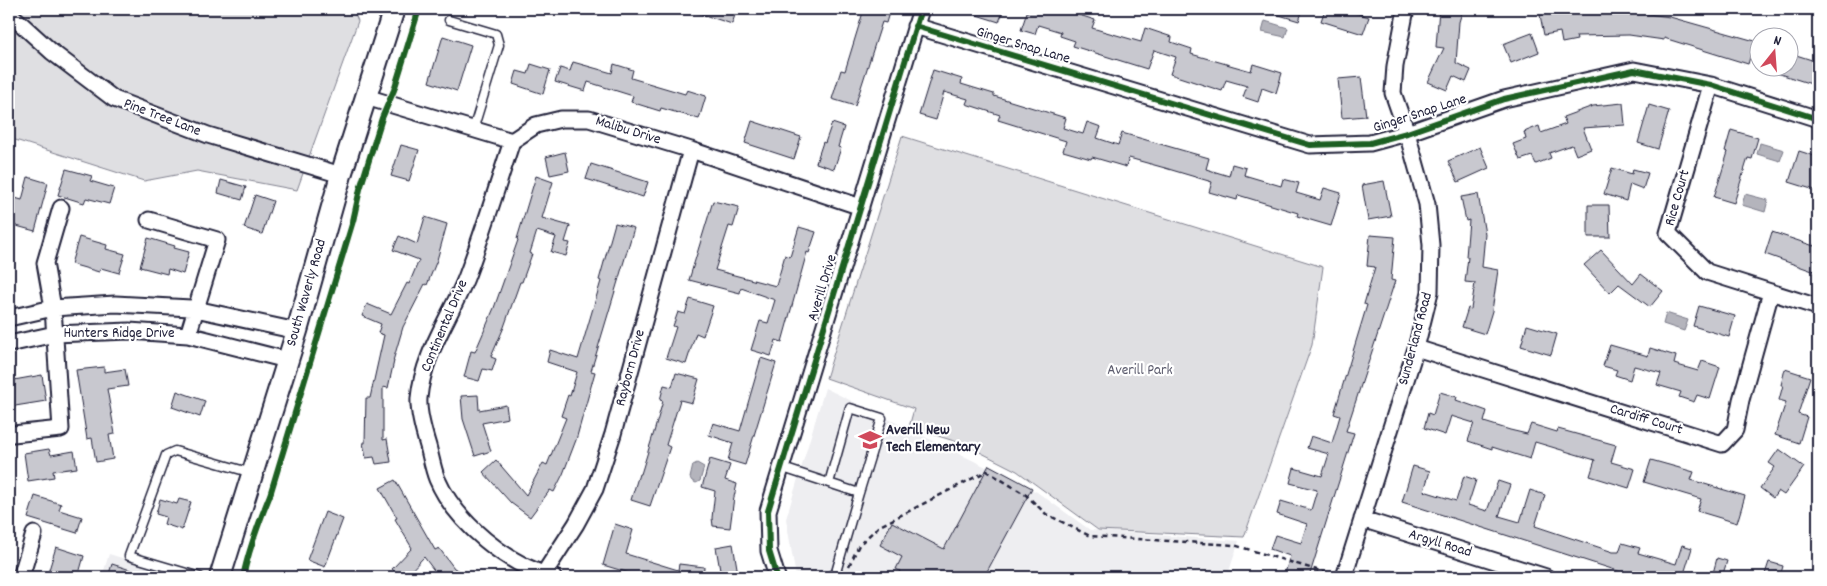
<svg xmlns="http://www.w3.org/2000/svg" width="1827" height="586" font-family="Dekko,sans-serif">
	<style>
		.built { fill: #eeeef1 }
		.green { fill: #dfdfe2; stroke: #80808e }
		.water { fill: #b4b4bc; stroke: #7a7a88 }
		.building { fill: #c8c8cf; stroke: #22223b }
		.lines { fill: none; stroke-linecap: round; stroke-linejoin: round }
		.service-casing { stroke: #22223b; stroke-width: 11 }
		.minor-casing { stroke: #22223b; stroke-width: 19 }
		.secondary-casing { stroke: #22223b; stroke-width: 24 }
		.path { stroke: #22223b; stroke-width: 2.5; stroke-dasharray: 5 4; stroke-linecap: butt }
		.service { stroke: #fff; stroke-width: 8 }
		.minor { stroke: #fff; stroke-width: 15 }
		.secondary { stroke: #fff; stroke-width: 20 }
		.cycleway-casing { stroke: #fff; stroke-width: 9 }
		.cycleway { stroke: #1b5e20; stroke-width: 6 }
		.labels { text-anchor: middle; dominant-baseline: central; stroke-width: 4.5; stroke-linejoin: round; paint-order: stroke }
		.street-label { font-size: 15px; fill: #22223b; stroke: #fff }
		.park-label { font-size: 15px; fill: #5b5b6d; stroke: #fff }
		.poi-label { font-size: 15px; font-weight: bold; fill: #22223b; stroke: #fff; text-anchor: start }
	</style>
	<rect width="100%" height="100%" fill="#fff"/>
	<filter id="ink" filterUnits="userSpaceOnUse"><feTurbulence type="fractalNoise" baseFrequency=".02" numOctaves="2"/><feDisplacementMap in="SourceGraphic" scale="10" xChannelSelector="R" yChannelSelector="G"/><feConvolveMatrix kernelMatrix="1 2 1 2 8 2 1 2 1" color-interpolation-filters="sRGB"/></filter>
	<g filter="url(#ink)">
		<path class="built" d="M825,388L1037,492L1090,530L1239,541L1227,577H796L786,519Z
			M109,554L183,577H102Z"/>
		<path class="green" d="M9,9H353L358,21L297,190L197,171L144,181L9,138Z
			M902,136L1323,267L1312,345L1244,537L1098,530L1017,471L964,444L909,427L914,409L826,378Z"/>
		<path class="water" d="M1265,21L1288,28L1285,37L1262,32Z
			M1760,143L1784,150L1780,161L1757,154Z
			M1745,194L1768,200L1765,212L1742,205Z
			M1666,313L1688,320L1684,331L1663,324Z
			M697,463L704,467L700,481L696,483L692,481L690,478L693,465Z"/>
		<path class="building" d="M692,9H737L732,24L692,11Z
			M864,9H890L886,23L882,22L855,106L832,99L841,70L845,71Z
			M964,9H1004L999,22L964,11Z
			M1028,9H1057L1067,11L1095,20L1092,28L1141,42L1145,28L1172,37L1171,42L1192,49L1191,54L1251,71L1253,64L1282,73L1276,93L1262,88L1258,102L1243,97L1247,86L1226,80L1222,91L1170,74L1176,57L1154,50L1147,69L1073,46L1075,41L1060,36L1061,32L1038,25L1035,34L1021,30Z
			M1266,9H1303L1299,21L1266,11Z
			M1325,9H1343L1369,17L1363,34L1321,21Z
			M1439,9H1463L1459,22L1456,63L1471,70L1466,82L1453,76L1447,90L1428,82L1444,48L1436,47Z
			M1567,9V12L1626,11L1670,17L1755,41L1748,64L1664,38V40L1629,35L1576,36L1577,40L1562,43L1560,32L1544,35L1540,15Z
			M1532,33L1539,52L1511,63L1503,44Z
			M443,36L471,45L457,91L429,82Z
			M1790,53L1818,62V86L1767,70L1768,68H1790Z
			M573,62L612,73L614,64L633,70L631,78L685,94L687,90L706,96L699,119L661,108L660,111L631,102L633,96L588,82L585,91L555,82L560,68L570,71Z
			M531,64L550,70L543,94L513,84L517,71L528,74Z
			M933,70L962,79L961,84L994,94V96L1066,118L1063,128L1083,134L1087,122L1101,127L1097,138L1118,145L1122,133L1209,158L1206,169L1229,176L1232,164L1246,168L1244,175L1281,186L1283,179L1299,183L1296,193L1320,200L1324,188L1341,193L1331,226L1297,216L1298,213L1238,195L1237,200L1209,192L1212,182L1165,168L1129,158L1126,167L1092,157L1091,159L1063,151L1066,141L998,120L1000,115L966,104L968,99L944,92L936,120L919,115Z
			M1361,77L1366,116L1342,118L1338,79Z
			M1623,103L1625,125L1583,128L1591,149L1576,155L1572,145L1549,153L1551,158L1536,164L1532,156L1520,160L1513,144L1526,139L1524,132L1539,126L1541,133L1566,124L1563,117L1593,106Z
			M1649,105L1669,111L1658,149L1638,143Z
			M752,121L801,137L794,159L745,143Z
			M832,123L844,127L838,147L841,148L834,169L816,163L823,142L825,143Z
			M1731,130L1758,138L1752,159L1748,158L1734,203L1714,197L1728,152L1725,151Z
			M401,145L419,150L409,181L391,176Z
			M1480,147L1489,168L1458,182L1448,161Z
			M1799,151L1818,157V191L1789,182Z
			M565,152L569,171L550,175L546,157Z
			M591,164L648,182L643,197L586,179Z
			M1612,168L1632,174L1633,169L1648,173L1643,189L1630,184L1626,201L1604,194Z
			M66,169L92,176L90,181L114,188L109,204L86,198L84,203L58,195Z
			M536,176L553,182L542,218L570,226L565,242L570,243L566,256L551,252L556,237L537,231L530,253L532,254L522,282H520L504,327L491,357L496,359L492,371L483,369L479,381L464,377L471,351L475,352L494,308L518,240L517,239Z
			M28,177L48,183L35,231L9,224L15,198L22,200Z
			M221,180L246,187L242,200L218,193Z
			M1384,181L1391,216L1368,220L1362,185Z
			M1478,194L1485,234L1482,267L1498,270L1492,311L1485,334L1462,327L1468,308L1471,309L1475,283L1465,282L1468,257H1466L1469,220L1466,221L1461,197Z
			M255,195L273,201L262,234L244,228Z
			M713,201L739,207L733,227L729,226L715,270L776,286L785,255L790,257L799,227L816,232L809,253L807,252L782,342L776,340L771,356L751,350L760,321L768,323L775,300L741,288L740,293L689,280Z
			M1588,205H1609L1610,237H1588Z
			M425,217L447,224L437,260L427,285L425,284L403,327L393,361H394L388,388L383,387V440L387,439L391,462L376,464L374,457L366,458L363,443H365L366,398H370L384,335L378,333L381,324L362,316L367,304L391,314L407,283L409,284L419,260L393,250L399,236L417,244Z
			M615,223L634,228L591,371L595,372L576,440L563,474L554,492L550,490L530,517L511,503L483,472L496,460L526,495L543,463L547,465L566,418L561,416L568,395L570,396L577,372L547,362L550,350L578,359L601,281L599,280Z
			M1772,232L1814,246L1816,242H1818V273L1765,254Z
			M1370,235L1395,237L1391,280L1395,281L1346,431L1354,433L1309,577H1284L1290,556L1270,549L1275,535L1301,543L1307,524L1277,514L1281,501L1311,510L1317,490L1290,483L1294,468L1322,476L1329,454L1307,448L1311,436L1332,443L1340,416L1334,414L1367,305L1364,304L1375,267L1367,266Z
			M79,237L107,245L106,249L125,254L119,273L101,268L99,272L71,264Z
			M148,238L175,246L174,248L189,252L183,274L168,269L167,274L140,267Z
			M1601,250L1633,284L1641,274L1663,291L1650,307L1619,284L1610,293L1584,265Z
			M690,299L713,306L703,336L696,333L686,364L666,358L676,327L673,326L678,312L685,314Z
			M1699,306L1735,316L1729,337L1693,326Z
			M1527,325L1557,334L1551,355L1521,346Z
			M1610,345L1648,356L1650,348L1676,356L1674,364L1698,371L1702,361L1720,367L1710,399L1697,395L1694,402L1679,397L1681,392L1657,385L1661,373L1634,366L1630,380L1615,375L1617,370L1603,366Z
			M761,358L776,363L745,465L728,460L733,443L709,435L713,423L740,431Z
			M104,367V372L125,369L128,386L107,389L115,434L109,435L113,459L96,462L92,438L87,439L76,370Z
			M1785,369L1810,377L1798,414L1807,417L1799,443L1775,435L1786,402L1779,400L1783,385H1781Z
			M676,373L699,379L692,403L680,400L666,445L670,447L650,506L631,500L639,474H641L654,432L663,401L660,400L664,385L672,387Z
			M42,375L46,401L9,407V386L15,385L14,380Z
			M177,391L205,401L200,417L172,407Z
			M1440,392L1457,397L1456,400L1487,411L1484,422L1510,430L1527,434L1531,424L1557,432L1558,429L1616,445L1611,462L1635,469L1629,488L1590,476L1595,460L1535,442L1530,459L1492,447V449L1468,441L1474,423L1451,416L1445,435L1424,428L1428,413L1433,415Z
			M478,395L479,410L506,405L508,418L482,423L491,451L475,456L463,419L461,396Z
			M49,449L51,455L74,451L77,468L53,471L54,477L28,481L24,453Z
			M1779,449L1804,467L1784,495L1778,491L1773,498L1760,488L1775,467L1769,463Z
			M710,459L730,465L725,480L737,484L734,497L730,528L713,526L712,518L715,491L702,487Z
			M1651,460L1694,472L1691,480L1745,496L1737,523L1697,511L1701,499L1644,482Z
			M989,465L1032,488L984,577H897L900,571L896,569L902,557L880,545L892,522L944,549Z
			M1413,466L1430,471L1424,491L1456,501L1464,476L1476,480L1468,505L1487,511L1498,481L1510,485L1499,516L1520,522L1530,490L1545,495L1535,526L1613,552H1619L1622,543L1640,548L1638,553L1676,564L1682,545L1692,548L1683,577H1637L1402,502Z
			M395,480L435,550L439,548L454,568L469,577H439L424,557L405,577H400L392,569L412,548L395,519L397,518L380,488Z
			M35,496L61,504L59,510L82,517L77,533L28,518Z
			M160,499L177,504L179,499L191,502L182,530L164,524L166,517L156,514Z
			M325,512L343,519L325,567L307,560Z
			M615,524L633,530L626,554L678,570L679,564L704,567L703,577H643L603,565Z
			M733,544L738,574L721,576L716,547Z
			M56,547L84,556L78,577H51L52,574L48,573Z
			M1717,558L1727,561L1722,577H1712Z
			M1769,562L1783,566L1780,577H1764Z
			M112,564L146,575V577H108Z"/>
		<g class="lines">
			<defs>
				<path id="service" d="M449,20L496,34L499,45L473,130
					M780,467L859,493L836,572L829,577
					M829,483L850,408L882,418L859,493
					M200,577L129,556L166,455L175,451L252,473"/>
				<path id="minor" d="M9,13L52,52L114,99L208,135L341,175
					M915,26L1310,145L1370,143L1407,133L1504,99L1634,70L1711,85L1818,119
					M1711,85L1668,233L1707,272L1818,307
					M366,97L512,141L536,125L561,119H589L691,150L861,207
					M512,141C497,187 483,233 466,278C450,318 423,354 419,398C418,411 424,433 428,446C431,457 433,469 437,479C456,523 508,565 553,577
					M149,220L217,240L188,335
					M9,318L53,308L115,304L191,308L297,331
					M9,344L55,334L129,331L188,335L287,360
					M1416,348L1722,444L1735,430L1741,400L1771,292
					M13,434L61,429L53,308L45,263L61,208
					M1362,519L1546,577
					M543,575L576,524L595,489L613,434L691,150
					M21,577L34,534
					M777,577L769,551L768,511L921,9
					M1344,577L1416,348L1430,292L1431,245L1427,204L1407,133L1393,93L1395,66L1406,9"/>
				<path id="secondary" d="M220,577L297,331L341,175L394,9"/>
			</defs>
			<use href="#service" class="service-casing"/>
			<use href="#minor" class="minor-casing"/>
			<use href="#secondary" class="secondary-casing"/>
			<path class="path" d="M849,566L859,545L878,527L987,471L1026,495L1046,514L1090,536L1234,545L1330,574"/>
			<use href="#service" class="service"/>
			<use href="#minor" class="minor"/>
			<use href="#secondary" class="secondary"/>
			<defs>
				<path id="cycleway" d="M915,26L1310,145L1370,143L1407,133L1504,99L1634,70L1711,85L1818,119
					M243,577C249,548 259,522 270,495L353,221L360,189L382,118L394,90L419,9
					M777,577L769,551L768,511L921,9"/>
			</defs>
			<use href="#cycleway" class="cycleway-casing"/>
			<use href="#cycleway" class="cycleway"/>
		</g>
	</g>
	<defs>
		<symbol id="school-bare" viewBox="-9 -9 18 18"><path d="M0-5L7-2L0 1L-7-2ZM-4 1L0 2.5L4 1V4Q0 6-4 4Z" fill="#d1495b" stroke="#fff" stroke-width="2.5" paint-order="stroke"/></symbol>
	</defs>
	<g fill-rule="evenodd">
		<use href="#school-bare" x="854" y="424" width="32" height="32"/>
	</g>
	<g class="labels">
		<g class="street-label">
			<text transform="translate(1023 46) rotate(17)">Ginger Snap Lane</text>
			<text transform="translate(1420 114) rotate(-18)">Ginger Snap Lane</text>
			<text transform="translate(162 118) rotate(21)">Pine Tree Lane</text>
			<text transform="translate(628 131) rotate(17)">Malibu Drive</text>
			<text transform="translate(1678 198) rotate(-74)">Rice Court</text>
			<text transform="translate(823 288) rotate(-73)">Averill Drive</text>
			<text transform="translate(307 293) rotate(-74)">South Waverly Road</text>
			<text transform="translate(445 326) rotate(-67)">Continental Drive</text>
			<text x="119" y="334">Hunters Ridge Drive</text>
			<text transform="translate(1416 339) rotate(-75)">Sunderland Road</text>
			<text transform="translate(631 368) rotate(-75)">Rayborn Drive</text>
			<text transform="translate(1646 420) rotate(17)">Cardiff Court</text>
			<text transform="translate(1440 544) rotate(17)">Argyll Road</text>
		</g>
		<g class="park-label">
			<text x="1140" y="371">Averill Park</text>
		</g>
		<g class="poi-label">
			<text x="886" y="431">Averill New<tspan x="886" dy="17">Tech Elementary</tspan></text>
		</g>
	</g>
	<rect width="1827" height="586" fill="none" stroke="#fff" stroke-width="30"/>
	<rect x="15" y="15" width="1797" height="556" fill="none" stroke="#22223b" stroke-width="2" filter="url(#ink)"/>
	<g transform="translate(1774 52) rotate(17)"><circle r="24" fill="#ffffff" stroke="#a7a7b1"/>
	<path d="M0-4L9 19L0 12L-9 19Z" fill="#d1495b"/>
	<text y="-8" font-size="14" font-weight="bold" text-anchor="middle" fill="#22223b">N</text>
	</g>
</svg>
